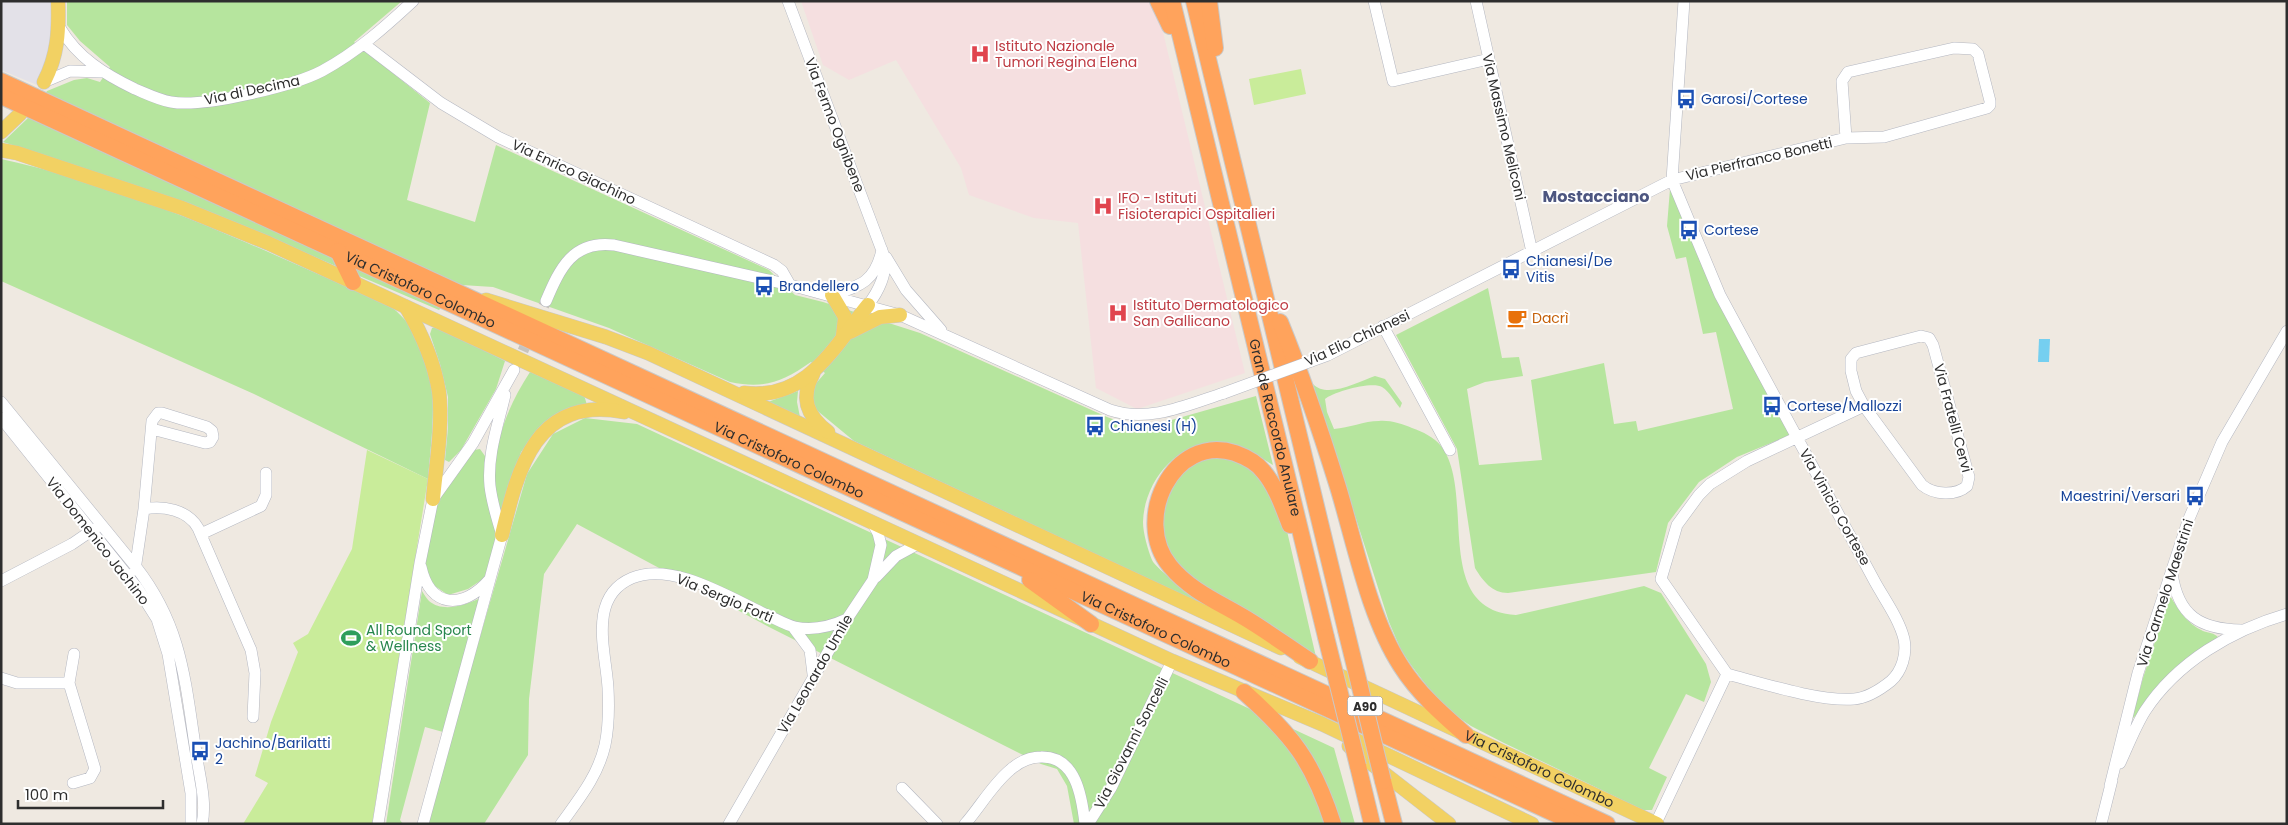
<svg xmlns="http://www.w3.org/2000/svg" width="2288" height="825" font-family="Poppins,sans-serif">
	<style>
		.industrial { fill: #e3e1e8 }
		.medical { fill: #f5dfe0 }
		.green { fill: #b6e59e }
		.pitch { fill: #c9ec9a }
		.water { fill: #75cff0 }
		.lines { fill: none; stroke-linecap: round; stroke-linejoin: round }
		.minor-tunnel { stroke: #c8c4bd; stroke-width: 11; stroke-dasharray: 11 5.5; stroke-linecap: butt }
		.minor-casing { stroke: #b4b7c1; stroke-width: 12 }
		.major-casing { stroke: #c9c9c9; stroke-width: 15 }
		.highway-casing { stroke: #c9c9c9; stroke-width: 18 }
		.minor { stroke: #fff; stroke-width: 11 }
		.major { stroke: #f2d163; stroke-width: 14 }
		.highway { stroke: #ffa35c; stroke-width: 16 }
		.minor-bridge-casing { stroke: #b4b7c1; stroke-width: 12; stroke-linecap: butt }
		.highway-bridge-casing { stroke: #c9c9c9; stroke-width: 18; stroke-linecap: butt }
		.minor-bridge { stroke: #fff; stroke-width: 11 }
		.highway-bridge { stroke: #ffa35c; stroke-width: 16 }
		.labels { text-anchor: middle; dominant-baseline: central; stroke-width: 4; stroke-linejoin: round; paint-order: stroke }
		.shield { fill: #fff; stroke: #6d6d6d; stroke-width: 1 }
		.shield-label { font-size: 12px; font-weight: bold; fill: #2e2e2e }
		.health-label { font-size: 14px; fill: #be3a42; stroke: #fff; text-anchor: start }
		.street-label { font-size: 14px; fill: #2e2e2e; stroke: #fff }
		.transit-label { font-size: 14px; fill: #164399; stroke: #fff; text-anchor: start }
		.food-label { font-size: 14px; fill: #c56008; stroke: #fff; text-anchor: start }
		.leisure-label { font-size: 14px; fill: #27864d; stroke: #fff; text-anchor: start }
		.quarter-label { font-size: 16px; font-weight: bold; fill: #4d5680; stroke: #fff }
	</style>
	<rect width="100%" height="100%" fill="#efe9e1"/>
	<path class="industrial" d="M1,1H53V29L48,62L37,85L1,70Z"/>
	<path class="medical" d="M801,1H1151L1162,28L1245,373L1137,409L1096,388L1078,223L1034,218L969,195L961,168L896,60L849,80L823,65Z"/>
	<path class="green" d="M67,1H402L354,42L430,103L407,200L475,222L496,145L769,270L795,295L823,302L920,333L1107,417L1140,429L1256,396L1273,465C1257,455 1236,443 1216,443C1175,443 1144,483 1143,522C1143,533 1148,550 1152,560C1156,569 1194,597 1204,605L854,441L814,408L812,388L825,373L811,362C782,382 765,389 730,382L609,328L493,287L462,285L439,310L200,208L3,142L28,118L47,91L74,80L87,78L100,82L110,67L80,41L67,25Z
		M1,159C137,188 264,251 390,306C446,349 433,417 428,479L254,394L1,281Z
		M1670,189L1790,435L1737,457L1699,482L1668,523L1656,572L1508,593C1492,593 1483,581 1475,568L1457,449L1396,335L1488,288L1502,358L1519,357L1523,376L1485,382L1467,389L1479,465L1542,460L1531,380L1604,363L1614,424L1636,421L1638,431L1733,409L1716,332L1703,334L1686,257L1676,259L1667,226Z
		M432,328H441L505,361L496,389L461,450L449,462L445,460L448,428V397L440,364L430,334Z
		M530,372L584,395L587,405L537,433L521,452L504,512L499,511C486,462 503,413 530,372Z
		M1375,376L1385,379L1402,403L1400,408C1394,401 1390,392 1382,387C1372,381 1333,392 1325,399L1327,412L1334,429C1349,428 1364,421 1379,421C1390,420 1402,424 1412,428C1423,432 1434,437 1441,446C1477,492 1430,610 1516,615L1644,586L1661,593L1706,664L1711,682L1704,702L1686,694L1649,768L1667,777L1652,810H1643L1504,743L1471,726L1442,706L1411,665L1401,650L1389,622L1313,384C1327,399 1358,382 1375,376Z
		M798,391L797,402L800,417L768,402Z
		M585,418L637,424L1334,748L1355,824H1074L1067,786L1057,769L1041,764L769,627L577,524L544,574L529,699L528,755L484,824H426L527,474L553,434Z
		M480,449L485,456L497,538L486,577L468,589L448,595L429,582L424,563L437,501L474,450Z
		M1210,456L1245,463L1268,485L1287,531L1316,657L1187,575L1170,555L1159,517L1161,501L1182,471Z
		M422,591C424,594 426,598 429,601C443,613 466,605 480,598L443,732L425,727L400,820L403,824H386Z
		M2170,596C2179,610 2187,624 2203,631C2209,633 2214,633 2218,637L2132,719L2143,678Z"/>
	<path class="pitch" d="M1301,69L1306,94L1254,105L1249,79Z
		M367,450L428,479L372,824H243L268,783L255,776L271,722L298,652L293,643L308,634L352,549Z"/>
	<path class="water" d="M2039,339H2050L2049,362H2038Z"/>
	<g class="lines">
		<path class="minor-tunnel" d="M516,366L546,301"/>
		<defs>
			<path id="minor" d="M788,1L884,256C888,273 878,292 868,305
				M1374,1L1393,81L1489,59
				M1476,1L1532,252
				M1684,1L1672,180L1720,295L1875,582C1885,600 1899,619 1904,639C1907,654 1902,671 1891,681C1881,689 1867,698 1854,699C1821,702 1761,683 1727,674
				M60,28C78,58 104,74 135,89C147,94 159,100 171,102C203,108 293,86 322,71C357,52 385,27 413,1
				M364,44L441,103L498,137L774,265L782,271L790,285
				M44,82L70,71L102,72
				M886,257L906,290L941,330
				M832,295C860,286 875,282 882,250
				M546,301C560,268 573,240 614,245L790,285L900,315L1110,410C1149,423 1187,405 1224,393
				M1383,326L1450,450
				M1921,336L1929,338L1933,345L1969,477L1967,486C1956,496 1934,495 1922,485L1864,406L1856,391L1851,371V359L1856,353Z
				M1328,355L1672,180L1846,138L1884,137L1987,108L1990,105V101L1978,54L1973,49L1954,48L1848,72L1842,81L1846,138
				M1,402L136,567C182,626 185,680 196,752C199,775 207,801 202,824
				M1,418L138,589L157,619L168,654L191,793V824
				M144,509C163,505 188,510 198,528L251,650L255,673L253,717
				M201,534L261,506L266,495V473
				M421,567C430,608 463,610 489,580
				M135,570L144,509L152,421L158,413H162L207,427L212,431L213,437L210,442L205,443L152,429
				M2172,573C2178,616 2200,629 2241,630
				M876,577L896,556L918,544
				M1,581L72,544L97,527
				M793,627L810,650L813,674
				M1727,674L1661,579L1677,525L1699,495L1710,484L1747,461L1864,406
				M1,678L17,683H69L95,769L90,778L73,783
				M69,683L74,654
				M2120,763C2128,746 2135,727 2145,711C2177,662 2232,630 2287,614
				M2110,786L2138,673L2188,521L2222,442L2287,331
				M902,788L937,824
				M1656,823L1727,674
				M378,824L420,563L433,499L473,443L514,370
				M423,824L502,535C497,519 492,503 490,486C487,455 498,425 505,395
				M561,824C579,799 598,776 605,745C609,726 609,707 608,688C606,652 587,597 632,578C672,561 730,598 767,615C776,619 786,625 795,627C814,631 830,627 847,619
				M729,824L847,619L873,580L881,545L878,533L872,522
				M965,824C980,807 992,785 1010,770C1019,762 1029,757 1041,757C1076,756 1082,797 1085,824
				M1088,824L1111,788L1172,661
				M2101,824L2112,780"/>
			<g id="major">
				<path d="M44,82C58,55 59,31 58,1"/>
				<path d="M1,132L20,114"/>
				<path d="M1,150L17,153L182,208L268,243L1172,661L1322,724L1532,824"/>
				<path d="M832,295L845,317L843,335"/>
				<path d="M486,300L606,337L648,353L1281,648"/>
				<path d="M406,307C422,334 434,361 439,392C443,425 436,466 433,499"/>
				<path d="M850,332L880,317L900,315"/>
				<path d="M813,374C800,398 807,416 828,432"/>
				<path d="M744,393C807,401 833,348 868,305"/>
				<path d="M502,535C518,468 536,395 624,412"/>
				<path id="s1" d="M1300,657L1657,824"/>
				<path d="M1349,746L1449,824"/>
			</g>
			<g id="highway">
				<path d="M1158,1L1170,26"/>
				<path id="s2" d="M1172,1L1326,637"/>
				<path d="M1194,1L1346,630"/>
				<path d="M1209,1L1215,48"/>
				<path d="M1,81L1607,824"/>
				<path id="s3" d="M1,96L1577,824"/>
				<path d="M338,251L353,282"/>
				<path d="M1280,322C1302,376 1321,432 1338,487C1355,543 1369,617 1401,666C1418,693 1442,714 1466,735"/>
				<path d="M1290,525C1283,507 1276,486 1263,471C1256,462 1246,457 1235,453C1173,433 1132,520 1170,566C1191,592 1223,604 1250,621C1271,634 1290,648 1310,661"/>
				<path d="M1030,580L1091,624"/>
				<path d="M1244,692C1292,735 1313,761 1333,824"/>
				<path d="M1358,766L1372,824"/>
				<path d="M1383,781L1394,824"/>
			</g>
		</defs>
		<use href="#minor" class="minor-casing"/>
		<use href="#major" class="major-casing"/>
		<use href="#highway" class="highway-casing"/>
		<use href="#minor" class="minor"/>
		<use href="#major" class="major"/>
		<use href="#highway" class="highway"/>
		<defs>
			<path id="minor-bridge" d="M1224,393L1328,355"/>
			<path id="highway-bridge" d="M1346,630L1383,781
				M1326,637L1358,766"/>
		</defs>
		<use href="#minor-bridge" class="minor-bridge-casing"/>
		<use href="#highway-bridge" class="highway-bridge-casing"/>
		<use href="#minor-bridge" class="minor-bridge"/>
		<use href="#highway-bridge" class="highway-bridge"/>
	</g>
	<defs>
		<symbol id="hospital-bare" viewBox="-9 -9 18 18"><path d="M-5-5h3v3.5h4V-5h3V5h-3V1.5h-4V5h-3Z" fill="#e0444e" stroke="#fff" stroke-width="2.5" paint-order="stroke"/></symbol>
		<symbol id="bus-bare" viewBox="-9 -9 18 18"><path d="M-5-6H5V4H4V6H2V4H-2V6H-4V4H-5ZM-3.5-4V0h7V-4ZM-3.5 1.2v1.5H-2V1.2ZM2 1.2v1.5H3.5V1.2Z" fill="#1a4fb4" stroke="#fff" stroke-width="2.5" paint-order="stroke"/></symbol>
		<symbol id="cafe-bare" viewBox="-9 -9 18 18"><path d="M-5.5-4.5H6V0H3Q3 3.5 0 3.5H-2.5Q-5.5 3.5-5.5 0ZM3-3.2v2h1.7v-2ZM-6 4.5H4V6H-6Z" fill="#e8710a" stroke="#fff" stroke-width="2.5" paint-order="stroke"/></symbol>
		<symbol id="stadium-bare" viewBox="-9 -9 18 18"><path d="M0-5a6.5 5 0 1 0 0 10a6.5 5 0 1 0 0-10ZM-3.5-1.8h7v3.6h-7Z" fill="#2e9e5b" stroke="#fff" stroke-width="2.5" paint-order="stroke"/></symbol>
	</defs>
	<g fill-rule="evenodd">
		<use href="#hospital-bare" x="966" y="40" width="28" height="28"/>
		<use href="#bus-bare" x="1672" y="85" width="28" height="28"/>
		<use href="#hospital-bare" x="1089" y="192" width="28" height="28"/>
		<use href="#bus-bare" x="1675" y="216" width="28" height="28"/>
		<use href="#bus-bare" x="1497" y="255" width="28" height="28"/>
		<use href="#bus-bare" x="750" y="272" width="28" height="28"/>
		<use href="#hospital-bare" x="1104" y="299" width="28" height="28"/>
		<use href="#cafe-bare" x="1503" y="304" width="28" height="28"/>
		<use href="#bus-bare" x="1758" y="392" width="28" height="28"/>
		<use href="#bus-bare" x="1081" y="412" width="28" height="28"/>
		<use href="#bus-bare" x="2181" y="482" width="28" height="28"/>
		<use href="#stadium-bare" x="337" y="624" width="28" height="28"/>
		<use href="#bus-bare" x="186" y="737" width="28" height="28"/>
	</g>
	<g class="labels">
		<rect class="shield" x="1347.5" y="696.5" width="35" height="19" rx="4"/>
		<g class="shield-label">
			<text x="1365" y="706">A90</text>
		</g>
		<g class="health-label">
			<text x="995" y="46">Istituto Nazionale<tspan x="995" dy="16">Tumori Regina Elena</tspan></text>
			<text x="1118" y="198">IFO - Istituti<tspan x="1118" dy="16">Fisioterapici Ospitalieri</tspan></text>
			<text x="1133" y="305">Istituto Dermatologico<tspan x="1133" dy="16">San Gallicano</tspan></text>
		</g>
		<g class="street-label">
			<text transform="translate(252 90) rotate(-12)">Via di Decima</text>
			<text transform="translate(835 125) rotate(69)">Via Fermo Ognibene</text>
			<text transform="translate(1504 127) rotate(77)">Via Massimo Meliconi</text>
			<text transform="translate(1759 159) rotate(-13)">Via Pierfranco Bonetti</text>
			<text transform="translate(574 172) rotate(25)">Via Enrico Giachino</text>
			<text stroke="none"><textPath href="#s3" startOffset="462">Via Cristoforo Colombo</textPath></text>
			<text transform="translate(1357 338) rotate(-25)">Via Elio Chianesi</text>
			<text transform="translate(1953 418) rotate(75)">Via Fratelli Cervi</text>
			<text stroke="none"><textPath href="#s2" startOffset="439">Grande Raccordo Anulare</textPath></text>
			<text stroke="none"><textPath href="#s3" startOffset="868">Via Cristoforo Colombo</textPath></text>
			<text transform="translate(1835 507) rotate(61)">Via Vinicio Cortese</text>
			<text transform="translate(98 541) rotate(52)">Via Domenico Jachino</text>
			<text transform="translate(2165 593) rotate(-72)">Via Carmelo Maestrini</text>
			<text transform="translate(725 598) rotate(23)">Via Sergio Forti</text>
			<text stroke="none"><textPath href="#s3" startOffset="1272">Via Cristoforo Colombo</textPath></text>
			<text transform="translate(815 674) rotate(-60)">Via Leonardo Umile</text>
			<text transform="translate(1131 743) rotate(-63)">Via Giovanni Soncelli</text>
			<text stroke="none"><textPath href="#s1" startOffset="264">Via Cristoforo Colombo</textPath></text>
		</g>
		<g class="transit-label">
			<text x="1701" y="99">Garosi/Cortese</text>
			<text x="1704" y="230">Cortese</text>
			<text x="1526" y="261">Chianesi/De<tspan x="1526" dy="16">Vitis</tspan></text>
			<text x="779" y="286">Brandellero</text>
			<text x="1787" y="406">Cortese/Mallozzi</text>
			<text x="1110" y="426">Chianesi (H)</text>
			<text x="2180" y="496" text-anchor="end">Maestrini/Versari</text>
			<text x="215" y="743">Jachino/Barilatti<tspan x="215" dy="16">2</tspan></text>
		</g>
		<g class="food-label">
			<text x="1532" y="318">Dacrì</text>
		</g>
		<g class="leisure-label">
			<text x="366" y="630">All Round Sport<tspan x="366" dy="16">&amp; Wellness</tspan></text>
		</g>
		<g class="quarter-label">
			<text x="1596" y="196">Mostacciano</text>
		</g>
	</g>
	<rect width="2288" height="825" fill="none" stroke="#2e2e2e" stroke-width="5"/>
	<path d="M18 800v8h145v-8" fill="none" stroke="#2e2e2e" stroke-width="2.5"/>
	<text x="25" y="800" font-size="15" fill="#2e2e2e" stroke="#ffffff" stroke-width="4" paint-order="stroke">100 m</text>
</svg>
